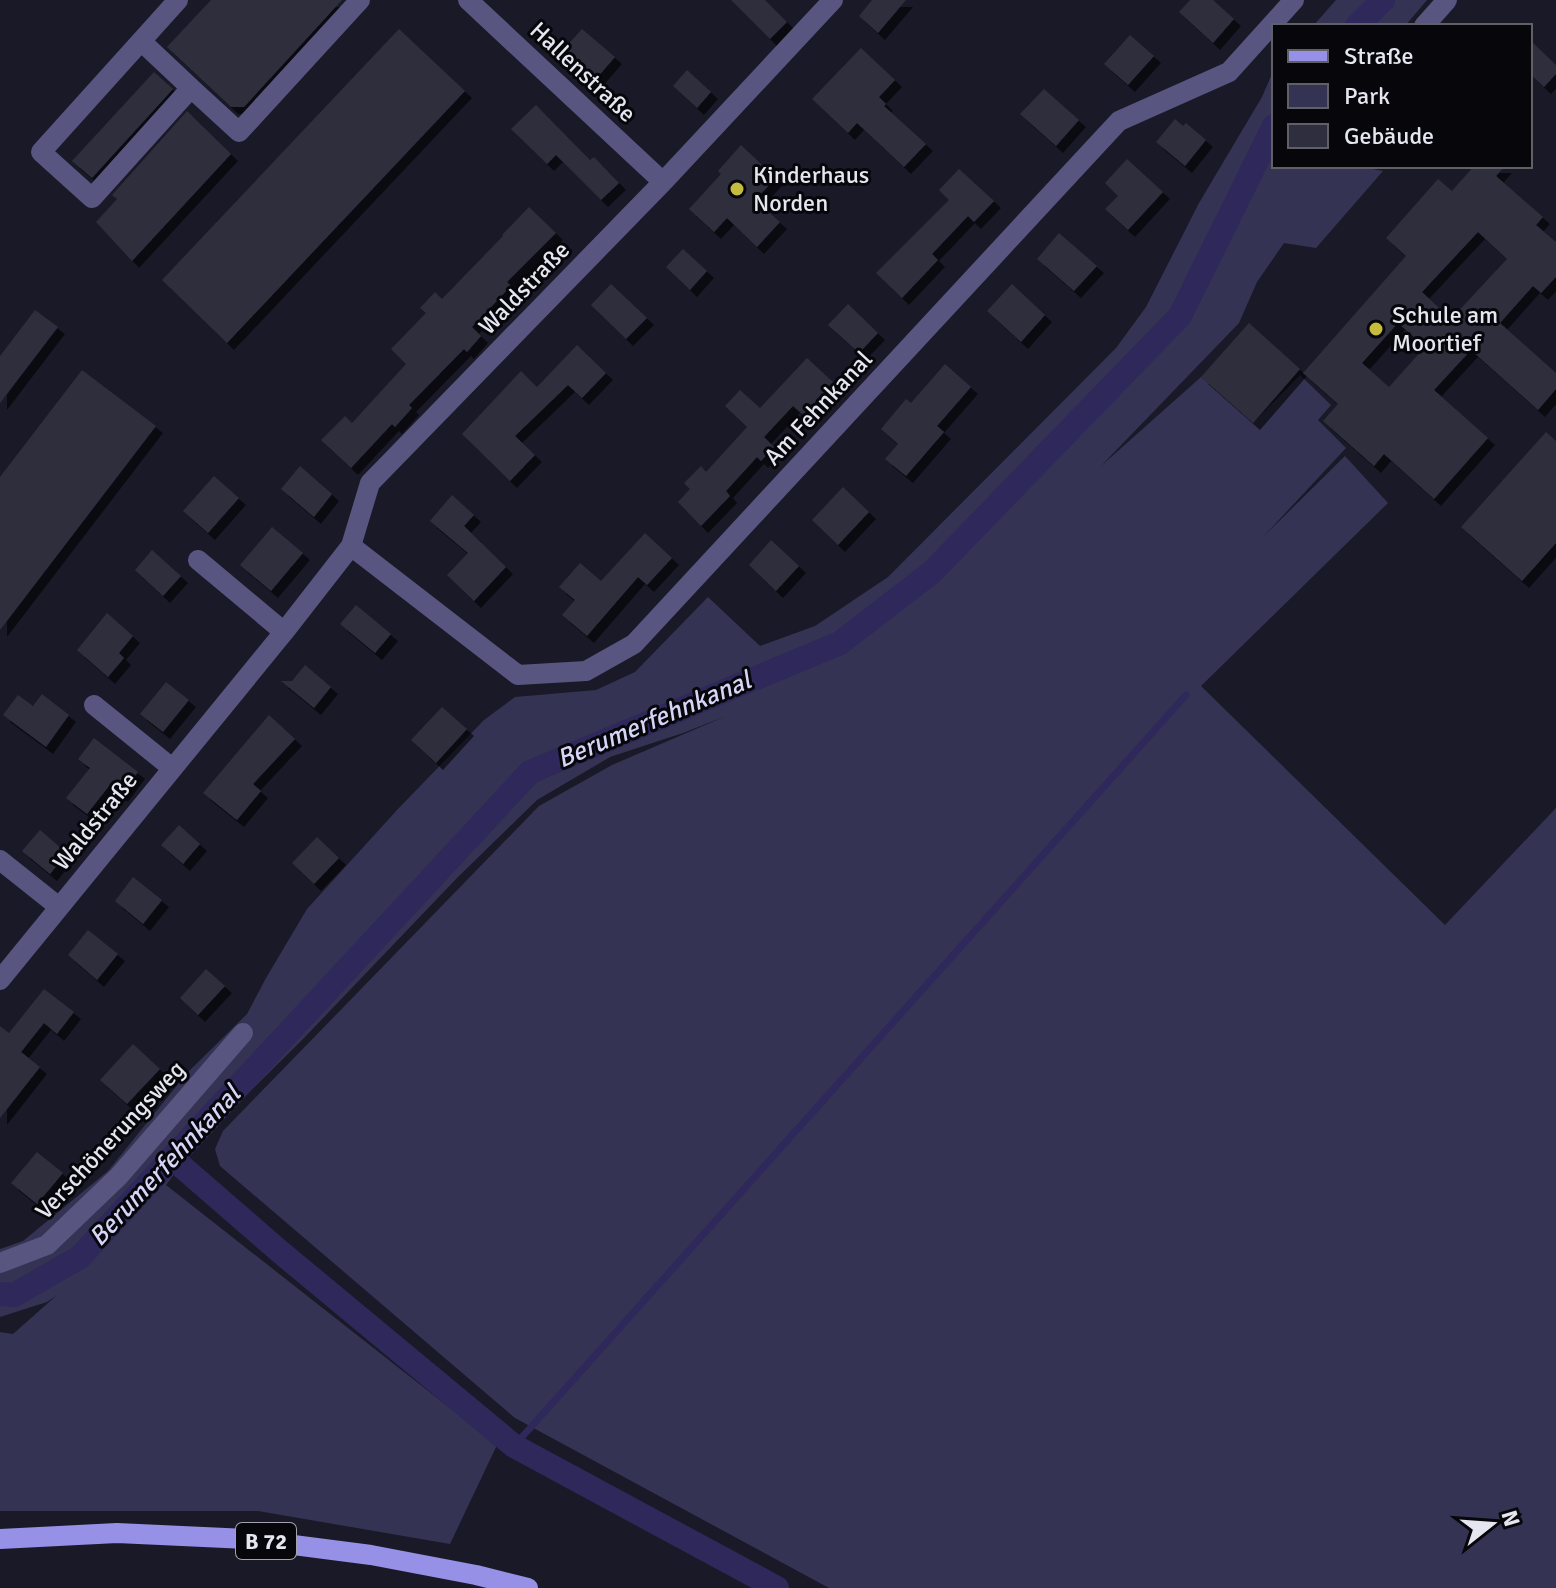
<svg xmlns="http://www.w3.org/2000/svg" width="1556" height="1588" font-family="Signika,sans-serif">
	<style>
		.green { fill: #353353 }
		.lines { fill: none; stroke-linecap: round; stroke-linejoin: round }
		.stream { stroke: #2e285b; stroke-width: 7 }
		.canal { stroke: #2e285b; stroke-width: 24 }
		.building { fill: #2e2e3e; fill-rule: evenodd; filter: url(#shadow) }
		.minor { stroke: #585680; stroke-width: 20 }
		.major { stroke: #9690e7; stroke-width: 20 }
		.poi-dot { fill: #c5bc3d; stroke: #06060b; stroke-width: 3 }
		.labels { text-anchor: middle; dominant-baseline: central; stroke-width: 6; stroke-linejoin: round; paint-order: stroke }
		.shield { fill: #06060b; stroke: #a3a3ac; stroke-width: 2 }
		.shield-label { font-size: 22px; font-weight: bold; fill: #e6e6f1 }
		.street-label { font-size: 24px; fill: #e6e6f1; stroke: #06060b }
		.poi-label { font-size: 24px; fill: #e6e6f1; stroke: #06060b; text-anchor: start }
		.water-label { font-size: 26px; font-style: italic; fill: #d5d5f7; stroke: #06060b }
	</style>
	<defs>
		<filter id="shadow"><feDropShadow dx="7" dy="7" stdDeviation="0" flood-color="#0009"/></filter>
	</defs>
	<rect width="100%" height="100%" fill="#1a1928"/>
	<path class="green" d="M1336,0H1427L1405,26H1313Z
		M1274,69V166H1358L1383,171L1316,248L1284,243L1257,282L1239,323L1101,466L1201,377L1253,423L1300,375L1331,405L1318,420L1346,448L1263,537L1345,456L1388,503L1201,686L1445,925L1556,808V1588H829L515,1418L220,1166L215,1149L223,1131L539,806L612,765L726,716L683,733L610,757L537,800L457,878L304,1038L195,1146L166,1185L497,1445L450,1544L258,1511H0V1332L13,1334L57,1295L47,1302L0,1317V1249L23,1241L108,1171L187,1073L247,1014L266,978L307,909L397,810L484,720L515,697L596,690L635,672L708,597L760,646L815,626L888,577L1116,348L1146,307L1199,203L1262,97Z"/>
	<g class="lines">
		<path class="stream" d="M514,1446L1186,695"/>
		<path class="canal" d="M1357,26L1383,0
			M172,1158L278,1250L514,1446L777,1588
			M0,1294L14,1295L80,1257L530,772L840,643L932,572L1180,316L1274,126"/>
	</g>
	<path class="building" d="M211,0H342L244,107H231L167,47Z
		M731,0H765L787,22L770,39Z
		M872,0H906L878,33L859,16Z
		M1190,0H1213L1234,19L1213,43L1179,12Z
		M399,29L465,91L227,343L162,280Z
		M582,29L615,57L595,80L562,51Z
		M1130,35L1154,56L1128,85L1104,64Z
		M1530,40L1556,65V74L1544,87L1530,74Z
		M861,48L895,80L879,97L886,104L884,106L926,144L904,167L857,123L848,133L812,99Z
		M687,70L711,92L697,108L673,86Z
		M154,72L173,89L92,178L72,161Z
		M1044,89L1079,120L1056,146L1020,114Z
		M536,105L590,160L594,157L619,183L601,200L556,155L547,164L511,129Z
		M187,111L231,154L132,261L96,222L117,199L112,195Z
		M1175,119L1183,126L1186,123L1206,140L1185,166L1156,142Z
		M741,145L776,178L755,200L780,222L757,247L727,218L714,232L689,209L721,174L718,171Z
		M1127,159L1163,192L1128,230L1105,209L1118,196L1105,183Z
		M1474,166H1505L1496,176L1543,217L1536,225L1556,242V277L1541,293L1533,286L1500,323L1556,373V389L1538,410L1471,350L1434,390L1488,438L1434,499L1384,454L1374,466L1323,421L1338,404L1303,373L1406,256L1386,238L1438,179L1452,191ZM1478,232L1507,259L1451,319L1422,292ZM1398,323L1425,347L1389,387L1362,363Z
		M959,169L994,201L974,222L968,216L932,254L938,260L902,298L876,273L949,200L939,190Z
		M529,207L556,233L507,282L511,286L472,327L481,336L467,352L464,349L409,405L412,408L395,427L392,424L351,468L321,440L345,416L352,423L406,364L391,349L426,313L420,308L435,292L442,299L503,236L502,235Z
		M1059,233L1097,266L1074,291L1037,259Z
		M683,249L707,271L690,290L666,267Z
		M611,284L647,318L626,339L591,305Z
		M1012,284L1045,315L1021,342L987,311Z
		M848,304L878,333L859,353L828,325Z
		M35,310L58,327L0,403V356Z
		M1249,323L1300,369L1253,423L1201,377Z
		M577,345L606,373L582,398L568,385L515,436L535,455L510,481L462,434L521,371L537,387Z
		M807,358L834,383L803,415L793,406L764,437L774,447L761,461L757,457L726,491L730,496L701,526L678,502L690,489L684,483L701,466L706,472L747,427L725,406L740,390L760,408Z
		M945,364L971,387L937,426L944,432L906,476L885,459L898,444L881,429L906,399L911,403Z
		M82,370L156,426L0,630V477Z
		M1546,432L1556,441V543L1522,581L1461,527Z
		M300,466L332,494L314,517L281,489Z
		M214,476L239,498L208,533L183,511Z
		M843,487L869,512L838,545L812,520Z
		M452,495L474,515L464,526L506,567L474,601L447,575L468,553L430,521Z
		M272,527L303,553L271,591L240,565Z
		M645,533L672,558L647,585L638,577L587,636L562,615L575,600L559,587L580,563L601,581Z
		M771,540L799,566L776,591L749,565Z
		M152,550L181,576L163,596L135,570Z
		M356,605L391,634L375,653L340,624Z
		M107,613L133,636L119,653L124,658L108,677L77,650Z
		M305,665L331,687L314,708L281,681H292Z
		M166,682L189,700L163,732L140,714Z
		M42,694L69,715L46,747L3,715L18,695L33,706Z
		M442,707L467,729L436,763L411,740Z
		M269,715L295,739L253,784L261,791L237,820L203,793Z
		M94,738L138,772L121,795L109,786L87,814L66,798L90,768L78,759Z
		M179,825L200,844L183,864L161,845Z
		M40,830L67,853L50,874L22,851Z
		M317,837L339,858L314,884L292,863Z
		M133,877L162,900L143,924L115,901Z
		M88,930L118,954L97,980L68,955Z
		M206,969L225,986L198,1015L180,998Z
		M44,989L74,1012L57,1034L44,1023L21,1052L40,1067L0,1118V1026L9,1033Z
		M133,1044L160,1069L127,1104L100,1080Z
		M37,1152L63,1173L37,1204L11,1183Z"/>
	<g class="lines">
		<path class="minor" d="M178,0L41,152L92,198L191,88L239,132L360,0
			M468,0L663,182
			M1424,26L1447,0
			M141,41L191,88
			M351,546L518,675L586,671L634,644L1119,121L1229,72L1294,0
			M198,560L284,632
			M94,705L172,768
			M0,860L59,907
			M0,980L284,632L351,546L370,483L663,182L833,0
			M0,1263L47,1245L119,1176L243,1033"/>
		<path class="major" d="M0,1539L117,1533L247,1539L371,1555L476,1575L528,1588"/>
	</g>
	<g class="poi-dot">
		<circle cx="737" cy="189" r="8"/>
		<circle cx="1376" cy="329" r="8"/>
	</g>
	<g class="labels">
		<rect class="shield" x="236" y="1523" width="60" height="36" rx="6"/>
		<g class="shield-label">
			<text x="266" y="1541">B 72</text>
		</g>
		<g class="street-label">
			<text transform="translate(583 72) rotate(43)">Hallenstraße</text>
			<text transform="translate(524 288) rotate(-46)">Waldstraße</text>
			<text transform="translate(818 408) rotate(-47)">Am Fehnkanal</text>
			<text transform="translate(95 821) rotate(-51)">Waldstraße</text>
			<text transform="translate(110 1140) rotate(-47)">Verschönerungsweg</text>
		</g>
		<g class="poi-label">
			<text x="753" y="175">Kinderhaus<tspan x="753" dy="28">Norden</tspan></text>
			<text x="1392" y="315">Schule am<tspan x="1392" dy="28">Moortief</tspan></text>
		</g>
		<g class="water-label">
			<text transform="translate(654 720) rotate(-23)">Berumerfehnkanal</text>
			<text transform="translate(165 1166) rotate(-47)">Berumerfehnkanal</text>
		</g>
	</g>
	<rect x="1272" y="24" width="260" height="144" fill="#06060b" stroke="#606067" stroke-width="2"/>
	<rect x="1288" y="50" width="40" height="12" fill="#9690e7" stroke="#606067" stroke-width="2"/>
	<text x="1344" y="64" font-size="24" fill="#e6e6f1">Straße</text>
	<rect x="1288" y="84" width="40" height="24" fill="#353353" stroke="#606067" stroke-width="2"/>
	<text x="1344" y="104" font-size="24" fill="#e6e6f1">Park</text>
	<rect x="1288" y="124" width="40" height="24" fill="#2e2e3e" stroke="#606067" stroke-width="2"/>
	<text x="1344" y="144" font-size="24" fill="#e6e6f1">Gebäude</text>
	<g transform="translate(1492 1524) rotate(73)" stroke="#06060b" stroke-width="6" paint-order="stroke">
	<path d="M0-6L14 30L0 20L-14 30Z" fill="#e6e6f1"/>
	<text y="-12" font-size="22" font-weight="bold" text-anchor="middle" fill="#e6e6f1">N</text>
	</g>
</svg>
